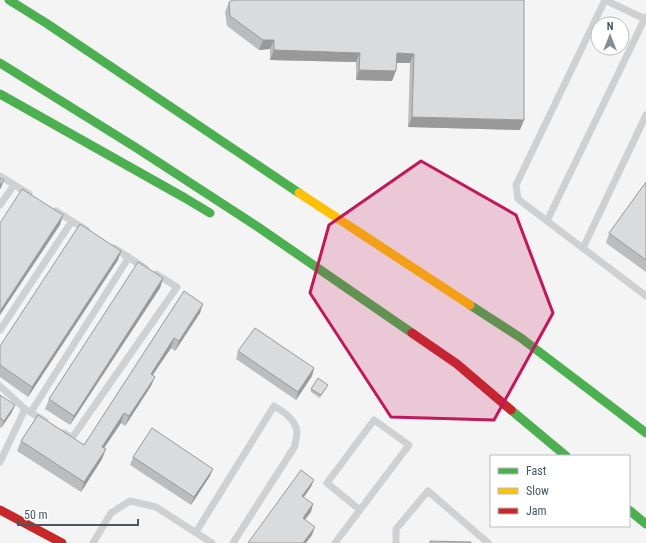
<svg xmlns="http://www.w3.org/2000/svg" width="646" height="543" font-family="'Roboto Condensed',sans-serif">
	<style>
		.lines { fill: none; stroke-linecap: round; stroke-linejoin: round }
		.lane { stroke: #ced0d2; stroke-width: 7 }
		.fast { stroke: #4caf50; stroke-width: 9 }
		.slow { stroke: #ffc107; stroke-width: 9 }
		.jam { stroke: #c62828; stroke-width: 9 }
		.wall { fill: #bbbcbd }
		.shaded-wall { fill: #99999a }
		.building { fill: #dadbdc; stroke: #99999a }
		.marked { fill: #c2185b; fill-opacity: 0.2; stroke: #c2185b; stroke-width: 3; stroke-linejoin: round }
	</style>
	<rect width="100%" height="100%" fill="#f4f4f4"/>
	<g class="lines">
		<path class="lane" d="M605,0L516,185L518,199L646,296
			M605,0L645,19L646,17
			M0,176L29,194
			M0,205L14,185
			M56,211L86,230
			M547,221L645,18L646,19
			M114,248L145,268
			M583,248L646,115
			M0,330L72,221
			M0,386L25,409L0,462
			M25,409L45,421
			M31,412L129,257
			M64,433L72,438L177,287L156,274
			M196,532L274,406C284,412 296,420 297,432C297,437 295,442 295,446L233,543
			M93,543L111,513L130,501L156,507L212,543
			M335,543L409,445L374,420L327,483L360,510
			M396,543V529L428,491L488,543"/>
		<path class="fast" d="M9,0L46,23L299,193
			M0,63L135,147L258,227L412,333
			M0,94L185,198L210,213
			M470,305L521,338L646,433
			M511,410L566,456
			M629,510L646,524"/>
		<path class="slow" d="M299,193L470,305"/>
		<path class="jam" d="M412,333L457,364L511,410
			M0,510L62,543"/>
	</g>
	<path class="wall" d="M524,0L520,130L408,127L410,63H396L392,81L356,80V62L270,60V49L259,50L227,26L225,12L229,2Z
		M646,182V272L606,243L609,233Z
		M121,251L118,260L28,397L0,377V346Z
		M163,278L160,288L70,425L45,409L49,399Z
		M184,291L200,313L175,351L171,348L153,375L151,386L125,426L121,423L104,448L102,459L81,492L17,451L21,441L84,445Z
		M238,351L314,368L312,376L296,400L236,359Z
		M327,387L320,398L311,392V389Z
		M0,395L12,412L1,428L0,427Z
		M133,457L210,476L191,505L130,465Z"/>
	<path class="shaded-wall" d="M263,40H274L270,49L259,50Z
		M274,50L360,53L356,62L270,60Z
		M397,53L414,54L410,63H393Z
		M359,70L396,71L392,81L356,80Z
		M412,117L524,120L520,130L408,127Z
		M4,180L1,188L0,189V185Z
		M63,215L60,225L0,315V311Z
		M121,251L118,260L28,397L32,387Z
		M163,278L160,288L70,425L74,416Z
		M203,304L200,313L175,351L179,341Z
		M174,338L171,348L147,383L151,374Z
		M314,368L312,376L296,400L298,392Z
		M155,377L151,386L125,426L129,416Z
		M15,405L12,412L1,428L4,421Z
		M124,413L121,423L98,457L102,447Z
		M106,449L102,459L81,492L84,482Z
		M213,469L210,476L191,505L194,497Z
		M314,480L311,487L299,504L302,496Z
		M313,504L311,512L300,526L303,518Z
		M315,527L312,535L306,543H303Z"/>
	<path class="building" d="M233,0H524V120L412,117L414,54L397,53L396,71L359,70L360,53L274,50V40H263L230,16L229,2Z
		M0,178L4,180L0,185Z
		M646,182V260L609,233Z
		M22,189L63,215L0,311V223Z
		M80,224L121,251L32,387L0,365V346Z
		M138,262L163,278L74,416L49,399Z
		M184,291L203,304L179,341L174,338L151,374L155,377L129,416L124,413L102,447L106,449L84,482L21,441L38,415L84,445Z
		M255,328L314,368L298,392L238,351Z
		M318,378L328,385L321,395L311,389Z
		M0,395L15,405L4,421L0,418Z
		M152,428L213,469L194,497L133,457Z
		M301,470L314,480L302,496L313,504L303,518L315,527L303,543H248Z
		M430,541L471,542V543H430Z"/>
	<path class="marked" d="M421,161L516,215L553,313L494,420L391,417L310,293L329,225Z"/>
	<rect x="490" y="455" width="140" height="72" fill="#ffffff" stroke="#b7bcc0"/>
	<rect x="498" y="468" width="20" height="6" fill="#4caf50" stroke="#b7bcc0"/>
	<text x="526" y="475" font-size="12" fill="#4a5761">Fast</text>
	<rect x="498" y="488" width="20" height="6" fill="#ffc107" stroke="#b7bcc0"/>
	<text x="526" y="495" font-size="12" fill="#4a5761">Slow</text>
	<rect x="498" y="508" width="20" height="6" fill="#c62828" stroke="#b7bcc0"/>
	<text x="526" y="515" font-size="12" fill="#4a5761">Jam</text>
	<g transform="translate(610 36)"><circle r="19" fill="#ffffff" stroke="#b7bcc0"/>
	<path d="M0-3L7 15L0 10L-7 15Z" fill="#868e94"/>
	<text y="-6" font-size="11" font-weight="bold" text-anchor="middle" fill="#4a5761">N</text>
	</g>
	<path d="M18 519v6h120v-6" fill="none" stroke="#4a5761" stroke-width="2"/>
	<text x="24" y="519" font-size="12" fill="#4a5761" stroke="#ffffff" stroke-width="3" paint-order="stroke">50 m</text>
</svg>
